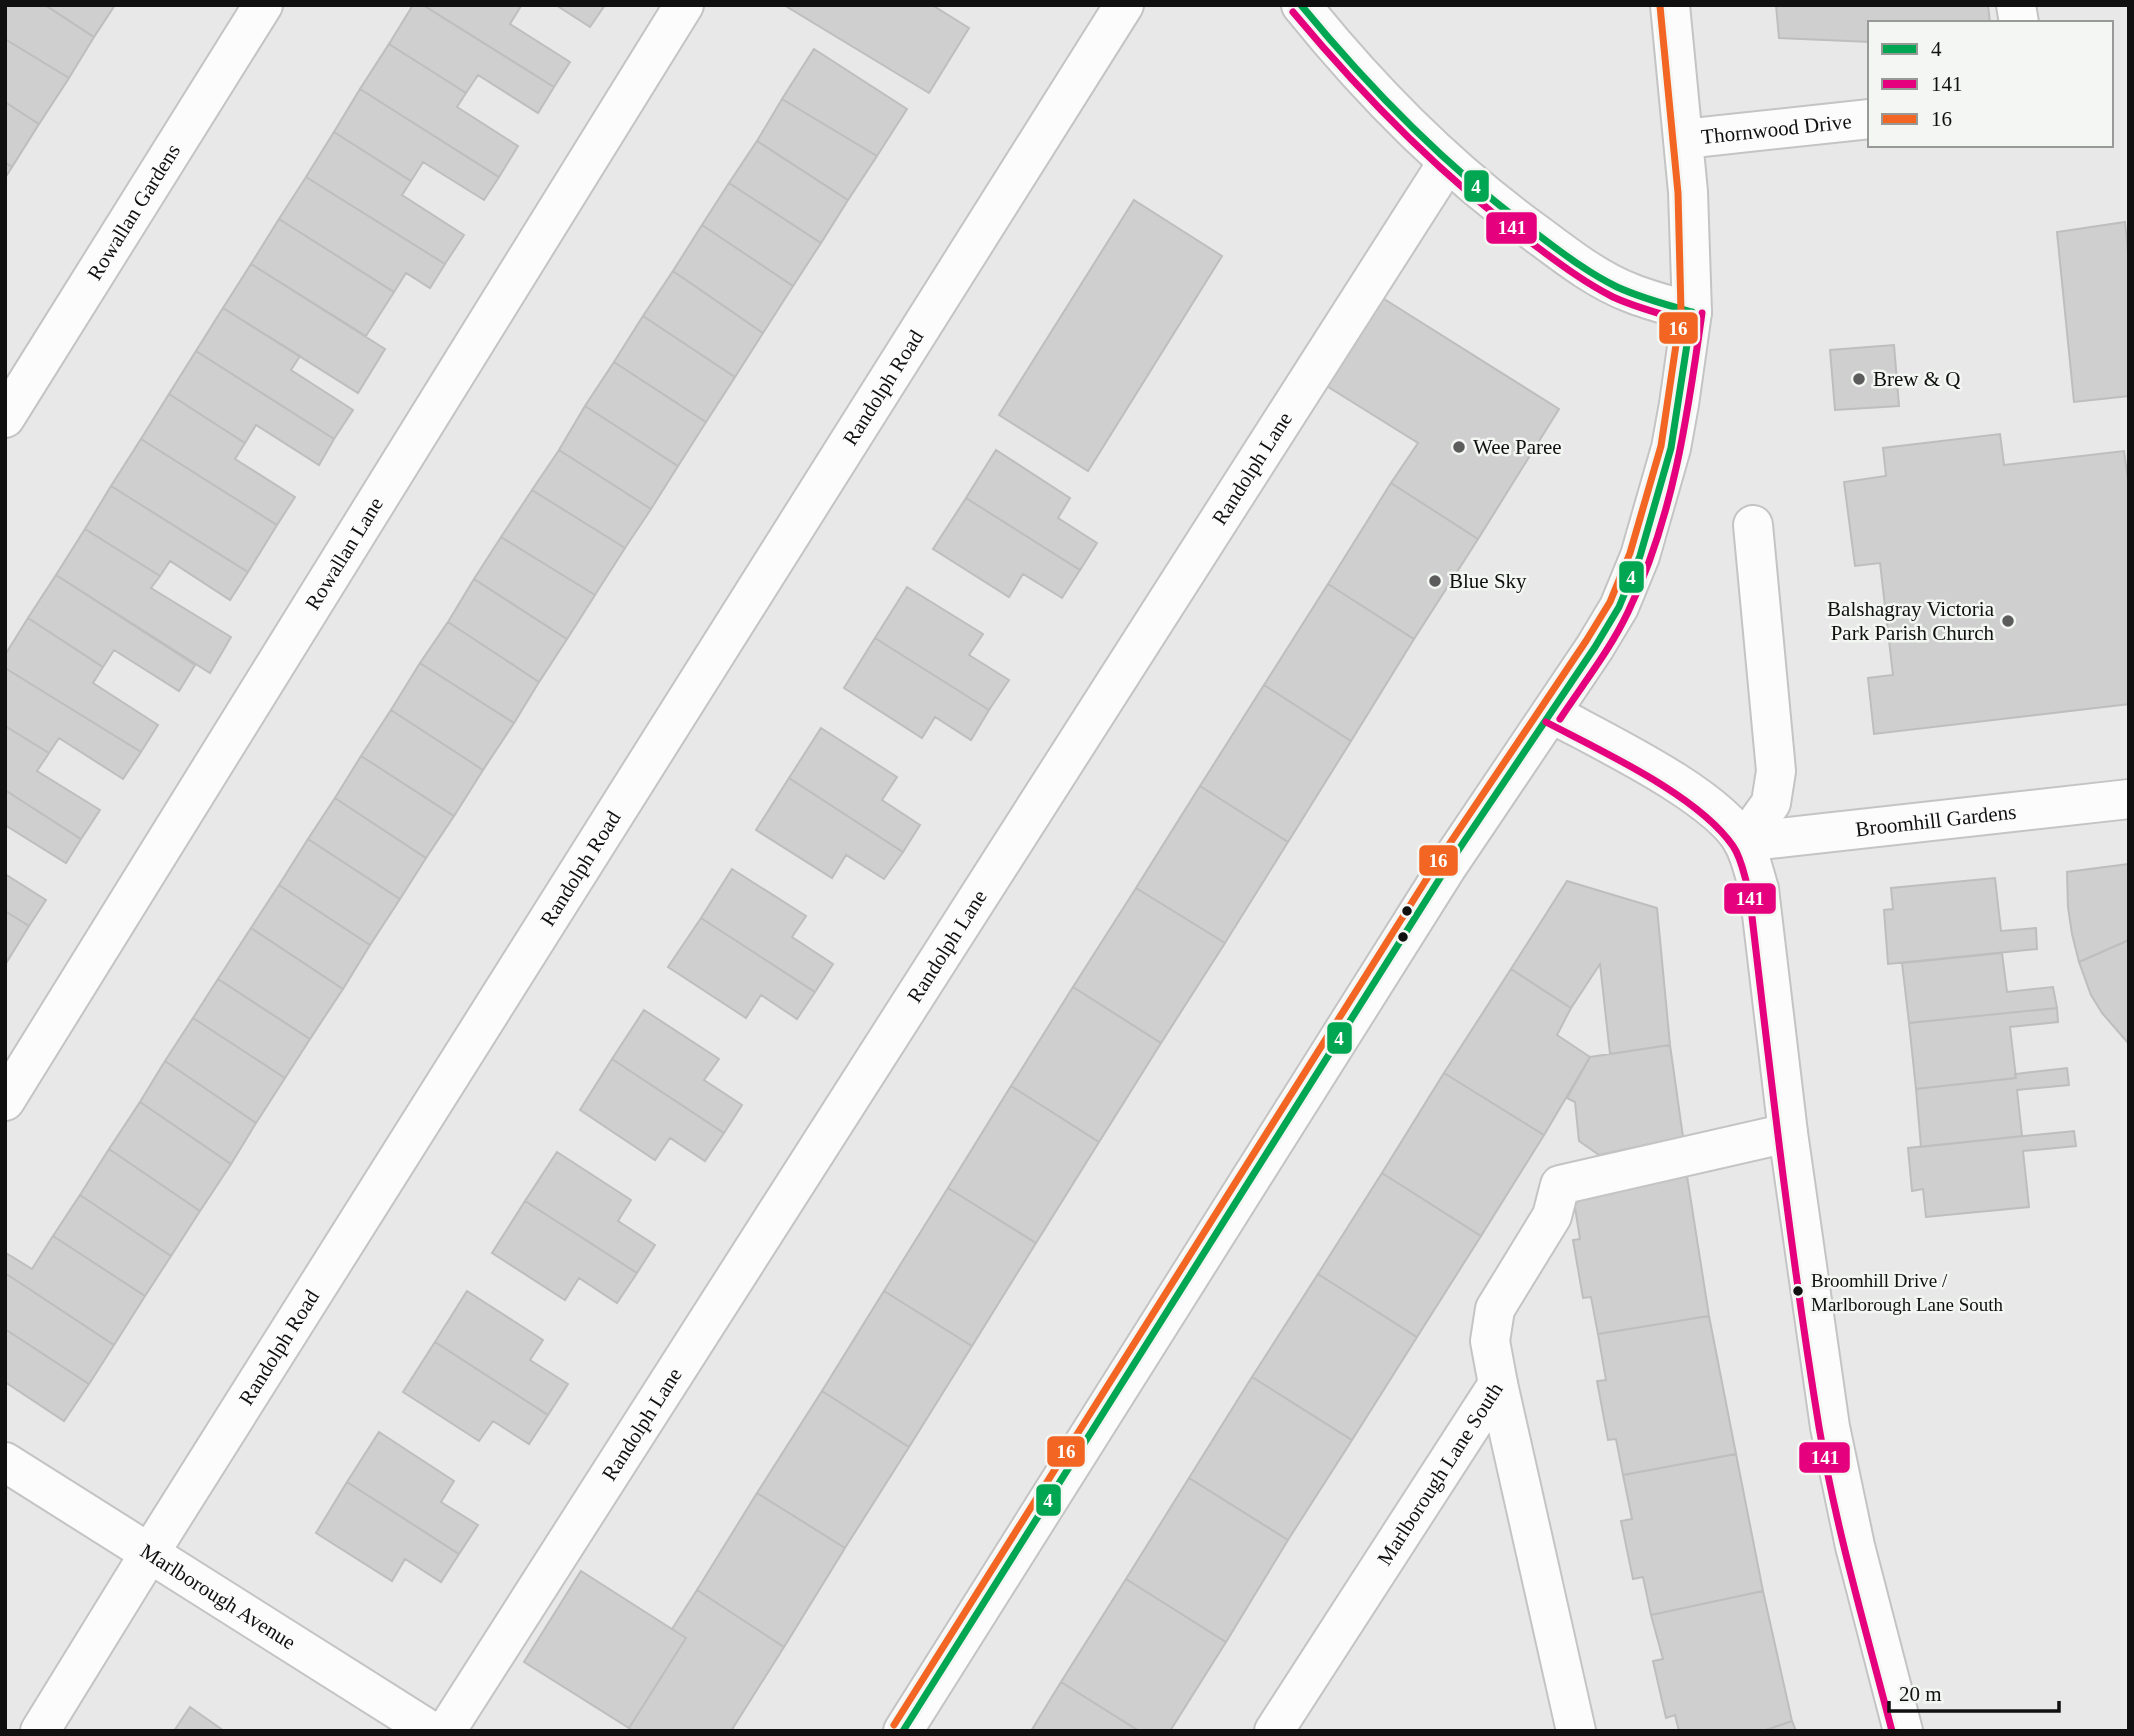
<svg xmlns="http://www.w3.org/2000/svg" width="2134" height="1736" font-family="Georgia,serif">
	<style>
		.building { fill: #cecfce; stroke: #bdbebd; stroke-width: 2 }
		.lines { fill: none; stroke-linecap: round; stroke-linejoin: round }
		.minor-casing { stroke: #c3c4c3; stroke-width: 42 }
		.minor { stroke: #fbfcfb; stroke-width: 38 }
		.bus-1-casing { stroke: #f3f6f3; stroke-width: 12 }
		.bus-2-casing { stroke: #f3f6f3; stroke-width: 12 }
		.bus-3-casing { stroke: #f3f6f3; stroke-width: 12 }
		.bus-1 { stroke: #00a651; stroke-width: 7 }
		.bus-2 { stroke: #e5007d; stroke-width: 7 }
		.bus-3 { stroke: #f26522; stroke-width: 7 }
		.poi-dot { fill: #5b5c5b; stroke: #f3f6f3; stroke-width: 2.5 }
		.bus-dot { fill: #0f100f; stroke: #f3f6f3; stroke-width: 2.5 }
		.labels { text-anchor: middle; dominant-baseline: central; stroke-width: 5; stroke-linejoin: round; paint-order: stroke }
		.bus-label { font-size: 19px; fill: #0f100f; stroke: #f3f6f3; text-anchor: start }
		.street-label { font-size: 21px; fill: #0f100f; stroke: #f3f6f3 }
		.poi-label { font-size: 21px; fill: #0f100f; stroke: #f3f6f3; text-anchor: start }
		.line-badge { stroke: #f3f6f3; stroke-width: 2.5 }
		.badge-label { font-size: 19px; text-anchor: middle; font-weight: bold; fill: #fff }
	</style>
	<rect width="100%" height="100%" fill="#e7e8e7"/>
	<path class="building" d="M5,5H45L94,37L69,78L5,39Z
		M45,5H115L94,37Z
		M413,5H423L554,87L538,113L478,75L466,93L389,44Z
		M423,5H520L521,6L510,24L570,62L554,87Z
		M556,5H605L590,27Z
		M784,5H932L969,28L929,93Z
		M1776,5H1988L1990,23H1870V42L1779,38Z
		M5,39L69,78L39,124L5,102Z
		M389,44L466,93L457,107L518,146L499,177L360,89Z
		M814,49L907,109L877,156L782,99Z
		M360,89L499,177L484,200L423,162L411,181L334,132Z
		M782,99L877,156L848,200L757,141Z
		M5,102L39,124L12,167L5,162Z
		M334,132L411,181L402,195L464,235L445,264L306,177Z
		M757,141L848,200L821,243L729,183Z
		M5,162L12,167L5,178Z
		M306,177L445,264L430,288L406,273L394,292L279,219Z
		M729,183L821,243L793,286L702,225Z
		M1134,200L1222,256L1088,471L999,415Z
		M279,219L394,292L366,336L251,264Z
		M2125,222L2129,262V396L2074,402L2057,232Z
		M702,225L793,286L763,333L673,271Z
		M251,264L385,349L358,393L223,308Z
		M673,271L763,333L735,377L643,316Z
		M1381,297L1559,409L1478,539L1391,483L1418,443L1325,385Z
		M223,308L300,356L291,370L353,410L334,439L196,351Z
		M643,316L735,377L706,422L614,362Z
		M1894,345L1899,406L1835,410L1830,350Z
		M196,351L334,439L319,465L256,425L245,443L169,394Z
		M614,362L706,422L678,466L585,406Z
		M169,394L245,443L235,459L295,497L277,525L141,439Z
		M585,406L678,466L651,509L559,450Z
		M2000,434L2004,465L2124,451L2129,487V704L1874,734L1868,678L1893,675L1880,563L1855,566L1844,482L1886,476L1883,448Z
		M141,439L277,525L248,572L111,486Z
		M559,450L651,509L625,548L532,490Z
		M996,450L1070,498L1058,518L1097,543L1080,570L966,498Z
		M1391,483L1478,539L1414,639L1328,584Z
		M111,486L248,572L230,600L170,561L160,576L85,529Z
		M532,490L625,548L595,595L501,537Z
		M966,498L1080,570L1062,598L1023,574L1009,597L933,549Z
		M85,529L160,576L151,588L231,637L210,673L56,575Z
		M501,537L595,595L567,639L474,579Z
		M56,575L195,665L179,691L114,650L103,667L28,618Z
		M474,579L567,639L539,682L448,622Z
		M1328,584L1414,639L1351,741L1264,685Z
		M907,587L983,634L969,655L1009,680L989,710L875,638Z
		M28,618L103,667L93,683L158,725L141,752L5,668V655Z
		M448,622L539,682L514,723L420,663Z
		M875,638L989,710L971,740L935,717L922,738L844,688Z
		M420,663L514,723L483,770L391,710Z
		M5,668L141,752L123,779L59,738L49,753L5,726Z
		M1264,685L1351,741L1288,842L1200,786Z
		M391,710L483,770L454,816L361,756Z
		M5,726L49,753L37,771L100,810L81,839L5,790Z
		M821,728L897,777L882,800L920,825L903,852L789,778Z
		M361,756L454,816L426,858L335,798Z
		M789,778L903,852L884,879L846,855L832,878L756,830Z
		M1200,786L1288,842L1225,943L1136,888Z
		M5,790L81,839L66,863L5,825Z
		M335,798L426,858L400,899L308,839Z
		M308,839L400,899L370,945L279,885Z
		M2129,864V940L2079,962L2072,934L2068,907L2067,872Z
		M732,869L806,916L792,937L833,964L815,992L701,918Z
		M5,874L46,900L29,926L5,911Z
		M1995,878L2001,931L2036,928L2037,949L1888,964L1884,910L1893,909L1891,888Z
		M1567,881L1657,908L1670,1045L1610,1054L1600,964L1571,1008L1511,969Z
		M279,885L370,945L343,989L251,928Z
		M1136,888L1225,943L1161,1043L1073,987Z
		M5,911L29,926L5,965Z
		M701,918L815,992L797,1019L761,995L746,1018L668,967Z
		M251,928L343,989L310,1039L218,979Z
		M2129,940V1044L2102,1013L2091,995L2079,962Z
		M2002,953L2007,992L2053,987L2057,1008L1909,1023L1902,963Z
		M1511,969L1571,1008L1557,1035L1590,1057L1544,1135L1444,1073Z
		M218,979L310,1039L285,1078L193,1018Z
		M1073,987L1161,1043L1099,1142L1011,1086Z
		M2057,1008L2058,1022L2010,1027L2016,1078L1916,1089L1909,1023Z
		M644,1010L719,1059L704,1080L742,1105L724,1133L612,1059Z
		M193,1018L285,1078L256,1123L165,1061Z
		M1670,1045L1683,1137L1599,1155L1579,1141L1575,1102L1567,1098L1590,1057Z
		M612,1059L724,1133L705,1161L670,1138L655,1160L580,1110Z
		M165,1061L256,1123L231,1164L140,1102Z
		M2067,1068L2069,1085L2017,1090L2022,1136L1921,1147L1916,1089L2016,1078L2015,1074Z
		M1444,1073L1544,1135L1481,1236L1382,1173Z
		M1011,1086L1099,1142L1036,1243L948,1188Z
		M140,1102L231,1164L200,1211L109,1149Z
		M2074,1131L2076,1146L2023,1151L2029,1207L1926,1217L1923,1189L1912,1191L1908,1148Z
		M109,1149L200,1211L171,1256L80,1195Z
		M557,1152L631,1200L618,1221L655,1245L637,1273L525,1201Z
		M1382,1173L1481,1236L1417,1337L1318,1274Z
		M1687,1176L1709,1316L1598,1334L1591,1297L1583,1298L1573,1240L1580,1239L1573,1195Z
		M948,1188L1036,1243L972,1346L884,1291Z
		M80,1195L171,1256L145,1296L53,1236Z
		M525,1201L637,1273L617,1303L579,1278L565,1300L492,1253Z
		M53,1236L145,1296L114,1345L5,1273L6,1253L32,1269Z
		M5,1273L114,1345L89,1384L5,1329Z
		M1318,1274L1417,1337L1352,1440L1252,1377Z
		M467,1291L543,1340L530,1360L568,1384L548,1415L435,1342Z
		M884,1291L972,1346L909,1447L822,1391Z
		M1709,1316L1736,1454L1623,1475L1616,1439L1608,1440L1597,1381L1606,1380L1598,1334Z
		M5,1329L89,1384L64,1421L5,1382Z
		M435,1342L548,1415L529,1444L493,1421L479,1441L403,1392Z
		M1252,1377L1352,1440L1288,1540L1189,1478Z
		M822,1391L909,1447L845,1548L757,1493Z
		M379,1432L454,1481L441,1502L478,1525L459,1554L347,1482Z
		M1736,1454L1763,1591L1651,1615L1643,1577L1633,1579L1621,1521L1632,1519L1623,1475Z
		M1189,1478L1288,1540L1226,1642L1126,1579Z
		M347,1482L459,1554L441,1582L405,1559L392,1581L316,1533Z
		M757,1493L845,1548L784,1647L697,1590Z
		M581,1571L686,1638L629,1728L524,1662Z
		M1126,1579L1226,1642L1170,1731H1139L1061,1682Z
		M697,1590L784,1647L731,1731H633L629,1728L686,1638L672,1629Z
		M1763,1591L1792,1721L1763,1731H1679L1675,1715L1666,1718L1653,1661L1663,1659L1651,1615Z
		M1061,1682L1139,1731H1031Z
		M190,1707L224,1731H174Z
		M1792,1721L1796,1731H1763Z"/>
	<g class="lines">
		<defs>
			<g id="minor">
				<path d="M1301,5C1371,92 1450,172 1541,237C1569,258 1599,281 1631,293C1651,301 1672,306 1692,312"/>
				<path d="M2016,5L2019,23"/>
				<path id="s1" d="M1684,139L1870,119"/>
				<path id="s2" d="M5,418L263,5"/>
				<path d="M1551,713C1600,740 1717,795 1743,842C1751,857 1754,873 1759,889L1788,1133L1830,1427L1855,1546L1903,1731"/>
				<path id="s3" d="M1743,842L2129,799"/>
				<path d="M1743,842L1771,803L1776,771L1753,525"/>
				<path id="s4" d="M5,1101L684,5"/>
				<path d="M1498,1384L1576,1731"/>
				<path id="s5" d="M5,1462L431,1731"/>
				<path id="s6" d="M40,1731L149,1554L1124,5"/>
				<path id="s7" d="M446,1731L1447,163"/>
				<path d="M903,1731L1447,867L1595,647L1619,607L1640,556L1671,448L1679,404L1692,312L1688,192L1670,5"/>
				<path id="s8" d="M1274,1731L1498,1384L1490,1341L1495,1309L1552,1216L1560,1185L1788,1133"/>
			</g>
		</defs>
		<use href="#minor" class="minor-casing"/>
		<use href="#minor" class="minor"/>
		<defs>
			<path id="bus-1" d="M1301,5C1370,89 1445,166 1533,231C1560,251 1586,272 1617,287C1641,298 1667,305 1692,312
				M903,1731L1447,867L1595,647L1619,607L1640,556L1671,448L1692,312"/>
			<path id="bus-2" d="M1293,12C1364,97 1440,175 1529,241C1556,261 1583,282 1613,297C1637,308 1664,315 1689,322
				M1560,719C1583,684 1610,650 1628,612C1673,519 1688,414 1702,313
				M1546,722C1601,751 1698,795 1733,846C1742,859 1744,876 1749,891C1770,1070 1790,1249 1819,1427C1836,1529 1866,1630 1892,1731"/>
			<path id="bus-3" d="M894,1725L1438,861L1586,641L1610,602L1630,553L1661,446L1681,311L1678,193L1660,6"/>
		</defs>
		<use href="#bus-1" class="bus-1-casing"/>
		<use href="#bus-2" class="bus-2-casing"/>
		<use href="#bus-3" class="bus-3-casing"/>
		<use href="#bus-1" class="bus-1"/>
		<use href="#bus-2" class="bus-2"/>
		<use href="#bus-3" class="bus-3"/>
	</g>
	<g class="poi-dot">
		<circle cx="1859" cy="379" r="7"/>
		<circle cx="1459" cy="447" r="7"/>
		<circle cx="1435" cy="581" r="7"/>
		<circle cx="2008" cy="621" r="7"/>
	</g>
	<g class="bus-dot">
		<circle cx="1407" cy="911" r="6"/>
		<circle cx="1403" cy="937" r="6"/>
		<circle cx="1798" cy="1291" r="6"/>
	</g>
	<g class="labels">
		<g class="bus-label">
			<text x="1811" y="1280">Broomhill Drive /<tspan x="1811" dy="24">Marlborough Lane South</tspan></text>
		</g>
		<g class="street-label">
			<text stroke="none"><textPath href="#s1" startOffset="93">Thornwood Drive</textPath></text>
			<text stroke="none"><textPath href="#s2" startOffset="243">Rowallan Gardens</textPath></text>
			<text stroke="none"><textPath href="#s6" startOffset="1586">Randolph Road</textPath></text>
			<text stroke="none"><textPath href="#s7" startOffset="1498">Randolph Lane</textPath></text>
			<text stroke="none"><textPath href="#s4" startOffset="644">Rowallan Lane</textPath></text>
			<text stroke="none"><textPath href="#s3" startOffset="194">Broomhill Gardens</textPath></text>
			<text stroke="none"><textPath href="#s6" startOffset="1018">Randolph Road</textPath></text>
			<text stroke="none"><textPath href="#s7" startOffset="931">Randolph Lane</textPath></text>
			<text stroke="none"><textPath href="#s6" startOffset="452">Randolph Road</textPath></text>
			<text stroke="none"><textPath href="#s7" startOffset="364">Randolph Lane</textPath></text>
			<text stroke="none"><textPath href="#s8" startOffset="306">Marlborough Lane South</textPath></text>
			<text stroke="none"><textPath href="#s5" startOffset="252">Marlborough Avenue</textPath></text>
		</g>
		<g class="poi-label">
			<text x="1873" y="379">Brew &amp; Q</text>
			<text x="1473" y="447">Wee Paree</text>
			<text x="1449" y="581">Blue Sky</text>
			<text x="1994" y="609" text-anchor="end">Balshagray Victoria<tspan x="1994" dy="24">Park Parish Church</tspan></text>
		</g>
	</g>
	<g class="line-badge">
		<rect x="1463" y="169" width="27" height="34" rx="7" fill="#00a651"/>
		<rect x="1485" y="211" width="53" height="34" rx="7" fill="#e5007d"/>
		<rect x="1658" y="311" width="41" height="34" rx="7" fill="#f26522"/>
		<rect x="1618" y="560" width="27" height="34" rx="7" fill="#00a651"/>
		<rect x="1418" y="844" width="41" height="33" rx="7" fill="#f26522"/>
		<rect x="1723" y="882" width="54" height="33" rx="7" fill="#e5007d"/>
		<rect x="1326" y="1021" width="27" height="34" rx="7" fill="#00a651"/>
		<rect x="1046" y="1435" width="40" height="33" rx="7" fill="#f26522"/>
		<rect x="1798" y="1441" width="53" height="33" rx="7" fill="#e5007d"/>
		<rect x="1035" y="1483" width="27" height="34" rx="7" fill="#00a651"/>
	</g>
	<g class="badge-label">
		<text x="1476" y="193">4</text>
		<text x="1512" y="234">141</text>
		<text x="1678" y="335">16</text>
		<text x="1631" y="584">4</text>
		<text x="1438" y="867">16</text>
		<text x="1750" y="905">141</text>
		<text x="1339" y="1045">4</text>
		<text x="1066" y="1458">16</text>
		<text x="1825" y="1464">141</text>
		<text x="1048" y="1507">4</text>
	</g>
	<rect width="2134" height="1736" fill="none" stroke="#0f100f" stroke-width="14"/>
	<rect x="1868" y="21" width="245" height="126" fill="#f3f6f3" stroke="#989a98" stroke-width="2"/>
	<rect x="1882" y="44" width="35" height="10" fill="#00a651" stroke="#989a98" stroke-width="2"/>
	<text x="1931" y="56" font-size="21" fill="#0f100f">4</text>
	<rect x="1882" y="79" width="35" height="10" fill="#e5007d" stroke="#989a98" stroke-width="2"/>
	<text x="1931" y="91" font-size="21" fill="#0f100f">141</text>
	<rect x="1882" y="114" width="35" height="10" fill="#f26522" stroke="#989a98" stroke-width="2"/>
	<text x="1931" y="126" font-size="21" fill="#0f100f">16</text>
	<path d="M1889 1701v10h170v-10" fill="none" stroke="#0f100f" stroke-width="3.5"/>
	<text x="1899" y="1701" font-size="21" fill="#0f100f" stroke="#f3f6f3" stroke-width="5" paint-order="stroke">20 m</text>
</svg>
